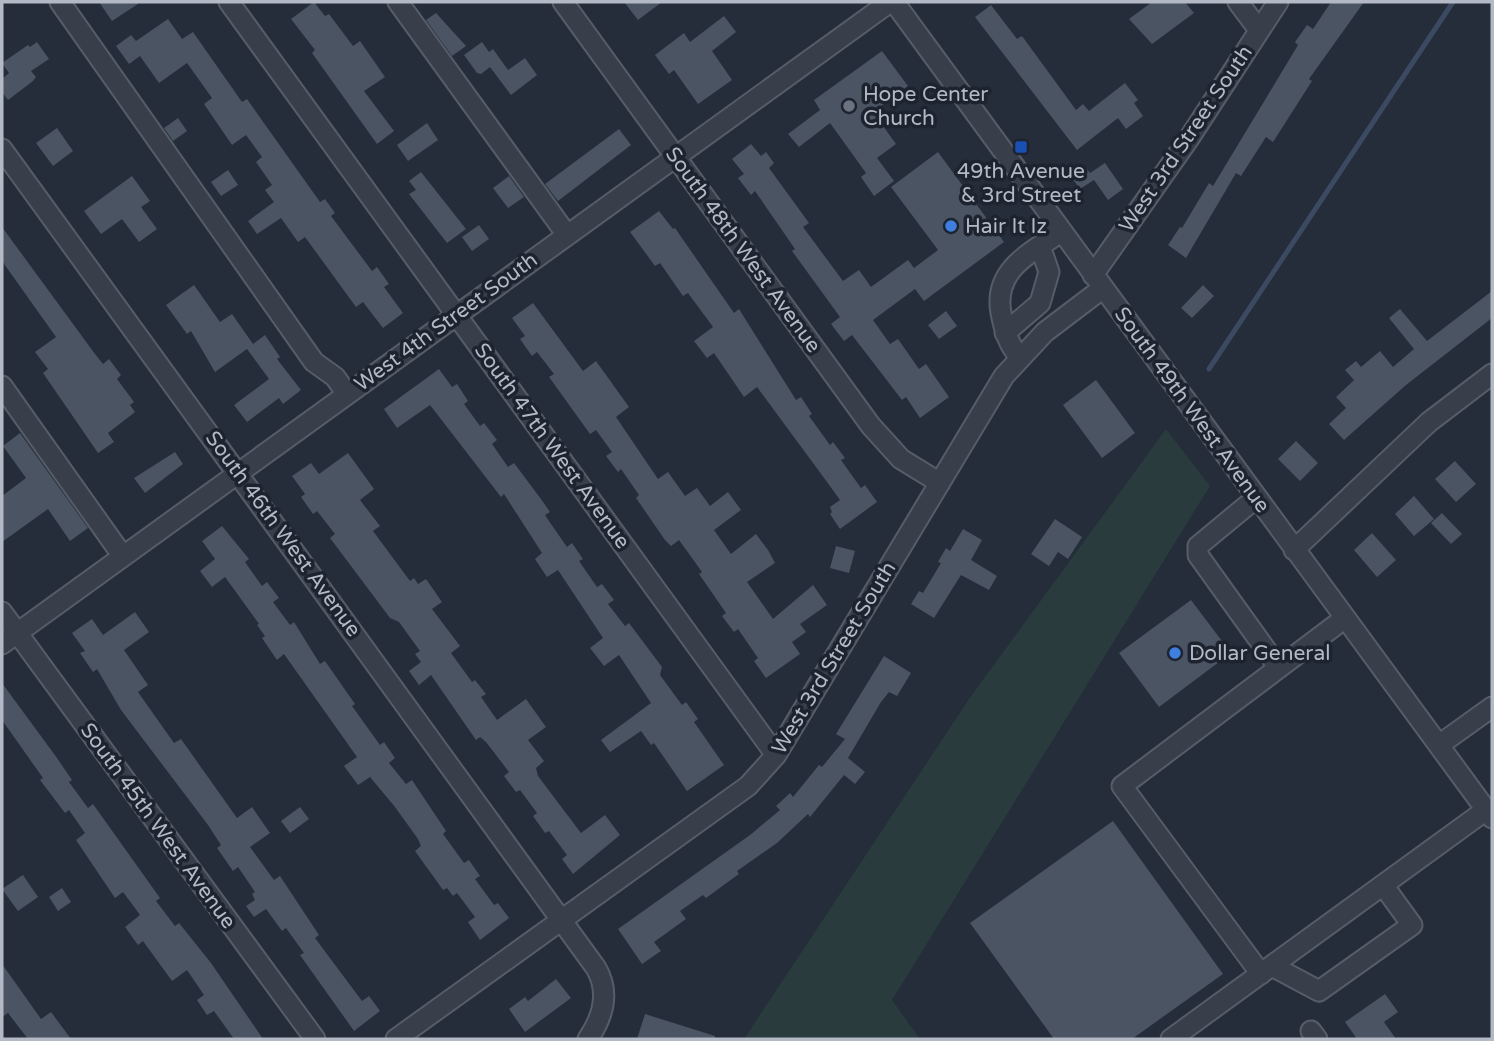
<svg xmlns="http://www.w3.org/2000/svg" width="1494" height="1041" font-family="'Varela Round',sans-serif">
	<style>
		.green { fill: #293b3c }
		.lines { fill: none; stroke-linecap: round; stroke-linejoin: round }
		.stream { stroke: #3b4a61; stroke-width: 5 }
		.building { fill: #4b5463 }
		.minor-casing { stroke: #565d68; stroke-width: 23 }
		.minor { stroke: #383f4a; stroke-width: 19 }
		.worship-dot { fill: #6b7280; stroke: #1d242f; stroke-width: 2.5 }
		.transit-dot { fill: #1a4fb4; stroke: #1d242f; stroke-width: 2.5 }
		.shop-dot { fill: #3f7fe0; stroke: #1d242f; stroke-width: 2.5 }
		.labels { text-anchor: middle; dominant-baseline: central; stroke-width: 7; stroke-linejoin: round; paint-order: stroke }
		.poi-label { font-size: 21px; fill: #b3bac6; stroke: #1d242f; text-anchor: start }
		.street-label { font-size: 21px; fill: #b3bac6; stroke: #1d242f }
	</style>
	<rect width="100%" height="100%" fill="#242d39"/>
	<path class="green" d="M1166,429L1210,486L892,1000L920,1039H744L969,699Z"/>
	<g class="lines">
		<path class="stream" d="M1209,369L1453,2"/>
	</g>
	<path class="building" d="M99,2H141L112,21Z
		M314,2L325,16L329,14L353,46L360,41L385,77L364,91L394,131L377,144L312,53L315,50L291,19Z
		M624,2H662L638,20Z
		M1152,2H1185L1194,13L1152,44L1129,19Z
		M1331,2H1364L1309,79L1312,81L1273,142L1266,137L1241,176L1236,173L1186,258L1168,245L1180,227L1182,228L1209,183L1213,186L1298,45L1295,42L1307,25L1313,29Z
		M991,5L1017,39L1022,36L1076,110L1083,104L1089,111L1125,83L1138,100L1134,103L1143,116L1126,129L1118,118L1077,150L975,17Z
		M436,13L466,46L452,56L426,20Z
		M724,16L736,32L712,51L732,80L698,104L674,70L669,74L655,55L684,33L690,42Z
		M168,19L182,39L193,32L242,102L247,99L320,202L325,199L335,213L331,216L372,271L377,267L389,284L384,287L403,313L383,328L363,302L356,307L305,237L298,242L281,218L257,234L248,221L274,202L265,190L272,185L256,162L262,157L246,135L232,145L204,104L212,98L187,63L159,83L140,56L129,64L116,46L131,35L136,41Z
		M37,42L49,59L31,71L36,77L33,81L8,100L2,92V79L9,73L2,63L28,45L30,47Z
		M482,42L489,52L493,49L508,70L525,58L537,75L511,95L490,67L481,74L477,73L464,55Z
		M882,51L908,86L873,112L896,144L877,158L894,181L874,196L861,177L866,173L830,123L799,147L788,134L820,110L814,100Z
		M178,118L187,131L173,141L164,128Z
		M427,123L438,140L408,161L397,145Z
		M57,128L73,151L53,166L36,143Z
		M619,129L631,145L558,201L545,184Z
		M751,144L761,156L766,152L774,163L769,168L809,223L803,227L843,281L859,270L871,287L908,260L914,268L938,250L891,187L938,152L1004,242L924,301L915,289L873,320L890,344L898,339L919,369L926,364L949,397L920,418L906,397L902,400L852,335L844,341L831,324L840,317L792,251L795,249L755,191L751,195L738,178L744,174L732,159Z
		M1105,163L1123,189L1108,200L1094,180L1080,189L1072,178L1086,168L1090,173Z
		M228,170L238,185L221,196L211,182Z
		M421,172L466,229L447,243L409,194L416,190L409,181Z
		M132,176L150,201L141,207L157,229L139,242L122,219L101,234L84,211Z
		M509,176L524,197L508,208L493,188Z
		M659,211L673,229L675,228L734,313L739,309L796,400L801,397L812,414L809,416L830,445L833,442L845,458L841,460L861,488L865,485L877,502L840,529L830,514L832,512L830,507L840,500L827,482L757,387L744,397L714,353L707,358L694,341L713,327L688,293L683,296L660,263L655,266L630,232Z
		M479,225L489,239L472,251L462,237Z
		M2,227L95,354L103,364L109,359L121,375L117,379L134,402L130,405L135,412L108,433L114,442L98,453L43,373L48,369L35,352L56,337L2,261Z
		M194,285L220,322L232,314L253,344L265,335L280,357L277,359L301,390L283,404L279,398L247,422L234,405L269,379L247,349L215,372L191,331L187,334L166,305Z
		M1203,285L1214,296L1192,318L1181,308Z
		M1492,291V318L1406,385L1344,440L1329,424L1346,408L1336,397L1354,380L1345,370L1356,361L1361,367L1380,351L1393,367L1414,349L1389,318L1400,309L1427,341Z
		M533,303L583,371L596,361L629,407L616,417L658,479L668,472L685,496L697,488L710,506L728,492L741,510L714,530L731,554L756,534L768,550L775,563L747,582L773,619L813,585L827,605L800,624L806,632L792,642L800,654L766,678L754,661L758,658L738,629L734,632L722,616L726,613L699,574L702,572L679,540L671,546L665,540L636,498L639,495L621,469L618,472L606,456L612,452L596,430L590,434L549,377L554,374L537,352L532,356L520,339L525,336L512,318Z
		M946,311L957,326L939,339L928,325Z
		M439,369L452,387L457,384L468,401L464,404L480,426L484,423L497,440L492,444L508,467L514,463L541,499L550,512L545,515L551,524L567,547L572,543L583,559L579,561L597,587L602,584L614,600L608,604L625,626L629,623L662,667L660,675L682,705L686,702L698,719L694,722L724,765L687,791L654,743L651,745L641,731L610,752L601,740L651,703L619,655L604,666L590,648L603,638L558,570L547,577L535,559L542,553L504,494L501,497L430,405L397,428L384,409Z
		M1096,380L1135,433L1102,458L1063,405Z
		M20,433L88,528L70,541L48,509L2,542V496L26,478L3,446Z
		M1296,441L1318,463L1300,481L1278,459Z
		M175,452L183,464L145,493L134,478Z
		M348,453L374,489L360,500L380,526L373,531L410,581L414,578L418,584L426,579L442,602L432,609L460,646L451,653L472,682L475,680L486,694L481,697L497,720L526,699L546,727L528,740L544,761L536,768L538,776L581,833L605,815L620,835L573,874L562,859L567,855L549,831L545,833L533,816L537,813L520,790L516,792L504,776L509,772L486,742L480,737L476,740L431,675L419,685L409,671L421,662L415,654L420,651L399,622L390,618L330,538L335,534L317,511L313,514L301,497L305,494L292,476L311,463L319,474Z
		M1455,461L1476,484L1456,502L1435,479Z
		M1414,496L1434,519L1414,536L1395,514Z
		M1442,513L1462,534L1451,544L1431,523Z
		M1055,519L1082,537L1068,559L1058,552L1049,566L1031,554Z
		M222,526L249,559L245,562L262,586L267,582L279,598L273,602L290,625L294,622L320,664L325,661L355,704L352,706L380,745L384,742L395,758L389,763L406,784L412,780L446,831L443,834L464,863L469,860L480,876L475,879L494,905L498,903L509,918L480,940L468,922L475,917L457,893L453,896L447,888L443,890L415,851L421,846L418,839L395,807L370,777L358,785L344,766L357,757L284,654L277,660L262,638L265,636L257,625L259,624L225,577L212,587L200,571L215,559L202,541Z
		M963,529L982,540L971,560L997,576L989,590L961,575L934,618L911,604L919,591L923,593L941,563L938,562L946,548L950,551Z
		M1372,533L1396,560L1377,577L1354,550Z
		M836,546L855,551L849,573L830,568Z
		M1191,600L1231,653L1159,707L1119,653Z
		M135,612L149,632L124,650L148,685L138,692L174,743L181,739L237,818L252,807L270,833L250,847L274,880L280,876L319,935L315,938L362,1001L369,996L380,1011L354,1031L300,955L304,953L286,928L282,931L266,909L254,917L246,906L255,900L252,894L255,892L238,867L233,871L217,848L221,845L208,825L121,710L97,669L93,672L80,653L85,651L72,633L92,619L103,635Z
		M884,656L911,673L897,696L889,692L881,702L848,758L865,772L855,784L844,775L810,817L808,814L777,843L737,871L739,874L706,898L703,895L680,911L686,919L654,942L661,951L642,964L618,929L750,835L780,810L776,806L790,793L793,797L819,765L822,767L845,739L836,734Z
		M2,683L57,758L72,780L69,782L88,808L93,804L160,898L156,901L175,926L179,923L211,963L263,1039H234L214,1011L207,1015L197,1000L204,995L187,970L172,981L143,941L138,945L125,927L140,915L123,892L115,898L76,840L85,833L69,810L65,813L40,780L43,778L2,720Z
		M300,807L309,819L290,833L281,821Z
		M1113,821L1223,974L1132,1039H1054L970,923Z
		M23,875L38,897L18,911L2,889Z
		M62,888L71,902L58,911L49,897Z
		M2,964L41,1019L51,1012L71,1039H28L8,1013L2,1017Z
		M556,979L571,998L525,1032L509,1009L525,997L528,1001Z
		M1385,994L1398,1012L1384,1022L1396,1039H1357L1345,1022Z
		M645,1014L715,1036V1039H637Z"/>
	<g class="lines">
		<defs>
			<path id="minor" d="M60,2L314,362L335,377L347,394
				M229,2L776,755
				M398,2L567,235
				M563,2L871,426L901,459L940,483
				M894,2L1492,818
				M1238,2L1259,30
				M2,149L596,968C610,992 603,1017 588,1039
				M1093,275L1188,140L1278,2
				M1005,333L1040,303L1049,272L1040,246
				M1020,358C1008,343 1005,333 1001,313C993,270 1030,253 1061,232
				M2,386L122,555
				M1256,498L1198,546V555L1279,668
				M1294,550L1429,422L1492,374
				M2,612L315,1039
				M2,644L890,2
				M1439,745L1492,707
				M1272,966L1319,991L1412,925L1383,885
				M1261,974L1122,786L1345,618
				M1311,1031L1317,1039
				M396,1039L748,786L776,755L1004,376L1045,332L1103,288
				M1171,1039L1486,810"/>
		</defs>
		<use href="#minor" class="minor-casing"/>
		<use href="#minor" class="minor"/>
	</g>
	<circle class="worship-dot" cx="849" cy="106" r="7"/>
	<rect class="transit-dot" x="1014" y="140" width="14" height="14" rx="3.5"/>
	<g class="shop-dot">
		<circle cx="951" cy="226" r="7"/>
		<circle cx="1175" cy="653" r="7"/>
	</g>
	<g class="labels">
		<g class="poi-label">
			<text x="863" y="94">Hope Center<tspan x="863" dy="24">Church</tspan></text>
			<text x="1021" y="171" text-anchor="middle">49th Avenue<tspan x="1021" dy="24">&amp; 3rd Street</tspan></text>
			<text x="965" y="226">Hair It Iz</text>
			<text x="1189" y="653">Dollar General</text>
		</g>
		<g class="street-label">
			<text transform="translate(1186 139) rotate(-56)">West 3rd Street South</text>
			<text transform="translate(743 250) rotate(54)">South 48th West Avenue</text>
			<text transform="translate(446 322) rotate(-36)">West 4th Street South</text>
			<text transform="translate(1192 410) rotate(54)">South 49th West Avenue</text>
			<text transform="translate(552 446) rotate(54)">South 47th West Avenue</text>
			<text transform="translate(283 534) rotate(54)">South 46th West Avenue</text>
			<text transform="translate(834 658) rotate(-59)">West 3rd Street South</text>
			<text transform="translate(158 826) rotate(54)">South 45th West Avenue</text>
		</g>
	</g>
	<rect width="1494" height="1041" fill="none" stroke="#b3bac6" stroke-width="7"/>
</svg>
